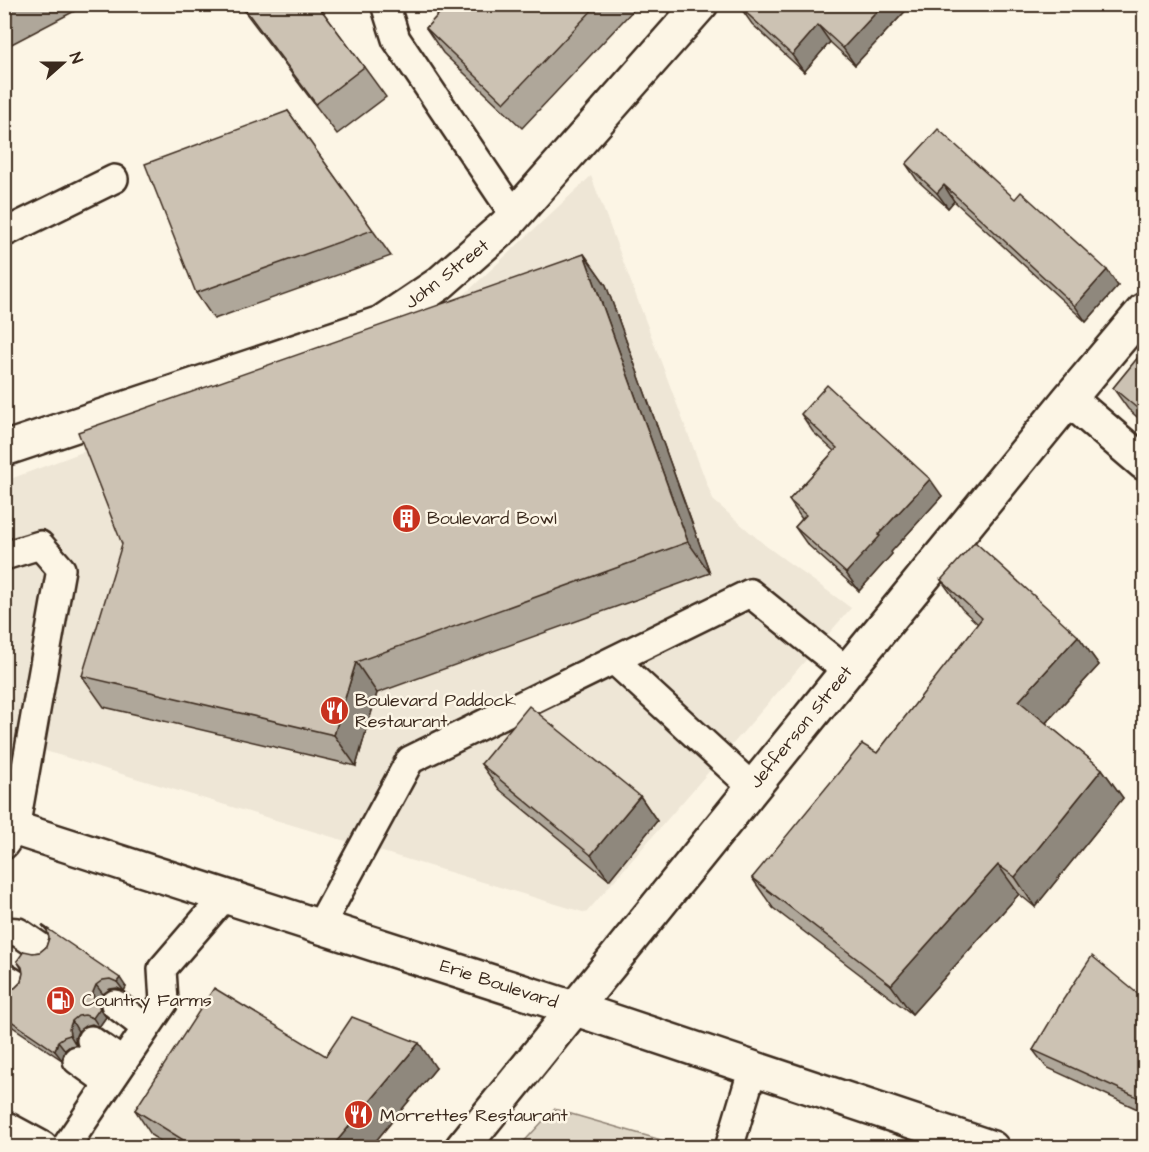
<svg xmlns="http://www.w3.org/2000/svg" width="1149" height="1152" font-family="'Architects Daughter',sans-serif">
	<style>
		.built { fill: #eee6d6 }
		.green { fill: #e0d8c8; stroke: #8e8173; stroke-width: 1.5 }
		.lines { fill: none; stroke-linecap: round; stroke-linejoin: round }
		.lane-casing { stroke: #3b2a1e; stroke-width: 32 }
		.street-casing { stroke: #3b2a1e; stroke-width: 38 }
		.highway-casing { stroke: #3b2a1e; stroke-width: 38 }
		.lane { stroke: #fcf5e5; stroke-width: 27 }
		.street { stroke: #fcf5e5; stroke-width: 33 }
		.highway { stroke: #fcf5e5; stroke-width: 33 }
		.wall { fill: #afa79a; stroke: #3b2a1e; stroke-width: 1.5 }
		.shaded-wall { fill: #8f887d; stroke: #3b2a1e; stroke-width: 1.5 }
		.building { fill: #ccc2b3; stroke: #3b2a1e; stroke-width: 1.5 }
		.labels { text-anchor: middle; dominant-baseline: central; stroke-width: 5; stroke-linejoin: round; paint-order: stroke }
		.street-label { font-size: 18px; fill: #3b2a1e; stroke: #fcf5e5 }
		.poi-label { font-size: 18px; fill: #3b2a1e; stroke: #fcf5e5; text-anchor: start }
	</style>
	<rect width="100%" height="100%" fill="#fcf5e5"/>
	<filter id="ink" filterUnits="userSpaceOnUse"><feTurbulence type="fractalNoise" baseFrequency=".0167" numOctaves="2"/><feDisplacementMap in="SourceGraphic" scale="12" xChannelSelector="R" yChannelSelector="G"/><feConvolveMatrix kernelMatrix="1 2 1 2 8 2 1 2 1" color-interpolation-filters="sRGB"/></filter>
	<g filter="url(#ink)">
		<path class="built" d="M591,176L713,500L766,546L851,608L586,913L5,739V481L291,374L451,307Z"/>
		<path class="green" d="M554,1109L675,1144L674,1148L519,1147Z"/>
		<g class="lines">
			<defs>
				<path id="lane" d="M385,4L396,39L515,216
					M4,233L114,179
					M4,556L40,545L61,569L15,829L4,845
					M614,660L752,787
					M320,926L410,760L750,593L847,671
					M4,931L18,932L40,947
					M4,977L14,983
					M115,1004L146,1028
					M91,1040L123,1062
					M77,1060L109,1083
					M65,1148L164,1002L162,969L225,896
					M729,1148L753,1068"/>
				<path id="street" d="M1069,399L1144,463
					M4,449L381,323L439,284L505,226L701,4
					M4,1128L41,1148
					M462,1148L847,671L1069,399L1144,310"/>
				<path id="highway" d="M4,825L573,1008L992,1148"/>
			</defs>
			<use href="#lane" class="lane-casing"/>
			<use href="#street" class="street-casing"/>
			<use href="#highway" class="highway-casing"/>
			<use href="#lane" class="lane"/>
			<use href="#street" class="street"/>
			<use href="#highway" class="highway"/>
		</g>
		<path class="wall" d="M4,4H88L4,48Z
			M239,4H317L364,67L386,97L337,134Z
			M448,4H639L522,128L443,53L426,28Z
			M912,4L855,65L830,42L804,72L752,24L740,7Z
			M288,111L391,256L214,319L196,293Z
			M906,164L1118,286L1086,322L954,201L948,208L917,180Z
			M584,254L606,285L710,573L377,693L356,766L104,707L82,676Z
			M1144,350V423L1128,409L1113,388Z
			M801,414L942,496L891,552L892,554L859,591L807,544L795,527L802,519L789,500L834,451L813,432Z
			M941,580L1078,636L1099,665L1046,723L1102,769L1123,798L1035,907L1019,894L912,1014L773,908L752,878L877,753L978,624L962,609Z
			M481,764L640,796L657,821L609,880L499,789Z
			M42,925L126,987L124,991L117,988L110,989L103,994L100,1001V1009L106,1017L99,1027L92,1024L85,1026L78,1031L75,1038L76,1045L70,1046L65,1050L62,1060L4,1021V988L8,989L15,988L21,982L23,973L22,969L17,961L33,953L40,952L46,947L49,938L48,932Z
			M1144,999V1112L1046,1067L1033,1050Z
			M326,1056L436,1068L370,1148H172L152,1136L135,1110Z"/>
		<path class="shaded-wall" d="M884,4H912L855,65L843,48Z
			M818,25L830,42L804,72L792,55Z
			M944,185L954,201L948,208L937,193Z
			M584,254L606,285L710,573L688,542Z
			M1107,270L1118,286L1086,322L1075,306Z
			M930,479L942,496L891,552L892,554L859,591L846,573L878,535Z
			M1078,636L1099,665L1039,730L1019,701Z
			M356,662L377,693L356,766L334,735Z
			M1102,769L1123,798L1035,907L1015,877Z
			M640,796L657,821L609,880L591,855Z
			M998,865L1019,894L912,1014L891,985Z
			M120,978L126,987L124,991L117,982Z
			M96,985L103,994L100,1001V1009L106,1017L99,1027L93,1018V992Z
			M72,1021L78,1031L75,1038L76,1045L70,1035L69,1029Z
			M58,1041L65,1050L62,1060L55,1051Z
			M419,1043L436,1068L370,1148H331Z"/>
		<path class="building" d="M241,4H317L364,67L316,104Z
			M448,4H598L504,103L426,28Z
			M742,4H884L843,48L818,25L792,55L740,7Z
			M288,111L373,230L196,293L145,164Z
			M938,129L1015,199L1021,192L1107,270L1075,306L944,185L937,193L906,164Z
			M584,254L688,542L356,662L334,735L82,676L122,544L78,432Z
			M1144,350V414L1113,388Z
			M827,385L930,479L878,535L880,536L846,573L795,527L806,515L789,500L837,448L801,414Z
			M975,542L1078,636L1019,701L1102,769L1015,877L998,865L891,985L752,878L862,744L877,753L982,618L941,580Z
			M529,706L640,796L591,855L481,764Z
			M42,925L120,978L117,982L110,979L103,980L96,985L93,992L94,1000L100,1008L93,1018L85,1015L78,1016L72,1021L69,1029L70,1035L64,1037L58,1041L55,1051L4,1016V988L8,989L15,988L21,982L23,973L22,967L17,961L24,951L33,953L40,952L46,947L49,938L47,930Z
			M1092,956L1144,999V1100L1033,1050L1061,1003Z
			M214,988L326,1056L352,1017L419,1043L331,1148H196L135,1110Z"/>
	</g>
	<defs>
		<symbol id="building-disc" viewBox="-11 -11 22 22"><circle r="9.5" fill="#c8321e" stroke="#fcf5e5"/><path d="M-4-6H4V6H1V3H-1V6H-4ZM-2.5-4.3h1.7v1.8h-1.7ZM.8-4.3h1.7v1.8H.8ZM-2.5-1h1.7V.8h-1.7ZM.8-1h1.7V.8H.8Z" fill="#fff"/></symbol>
		<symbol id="restaurant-disc" viewBox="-11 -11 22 22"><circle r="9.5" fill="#c8321e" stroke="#fcf5e5"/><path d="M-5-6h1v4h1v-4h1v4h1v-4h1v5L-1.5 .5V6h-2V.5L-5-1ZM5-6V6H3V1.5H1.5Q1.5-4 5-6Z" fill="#fff"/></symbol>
		<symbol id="fuel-disc" viewBox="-11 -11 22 22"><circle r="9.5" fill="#c8321e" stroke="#fcf5e5"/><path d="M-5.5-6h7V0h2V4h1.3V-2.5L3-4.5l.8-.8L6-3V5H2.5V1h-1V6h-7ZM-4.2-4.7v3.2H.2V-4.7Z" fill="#fff"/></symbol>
	</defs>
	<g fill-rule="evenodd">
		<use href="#building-disc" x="390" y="502" width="33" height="33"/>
		<use href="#restaurant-disc" x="318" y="694" width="33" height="33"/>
		<use href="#fuel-disc" x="44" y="984" width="33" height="33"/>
		<use href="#restaurant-disc" x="342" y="1098" width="33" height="33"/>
	</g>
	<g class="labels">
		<g class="street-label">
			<text transform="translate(447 274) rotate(-38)">John Street</text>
			<text transform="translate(801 727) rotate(-51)">Jefferson Street</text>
			<text transform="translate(499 984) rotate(18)">Erie Boulevard</text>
		</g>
		<g class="poi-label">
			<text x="427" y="518">Boulevard Bowl</text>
			<text x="355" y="700">Boulevard Paddock<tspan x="355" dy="21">Restaurant</tspan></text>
			<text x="82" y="1000">Country Farms</text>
			<text x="380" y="1115">Morrettes Restaurant</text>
		</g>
	</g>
	<rect width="1149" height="1152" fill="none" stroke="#fcf5e5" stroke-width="24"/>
	<rect x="12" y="12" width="1125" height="1128" fill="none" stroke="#3b2a1e" stroke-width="2" filter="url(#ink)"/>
	<g transform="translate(63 63) rotate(69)" stroke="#fcf5e5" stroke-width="4.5" paint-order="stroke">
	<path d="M0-4.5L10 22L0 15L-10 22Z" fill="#3b2a1e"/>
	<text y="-9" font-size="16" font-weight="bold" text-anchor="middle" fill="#3b2a1e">N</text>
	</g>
</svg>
